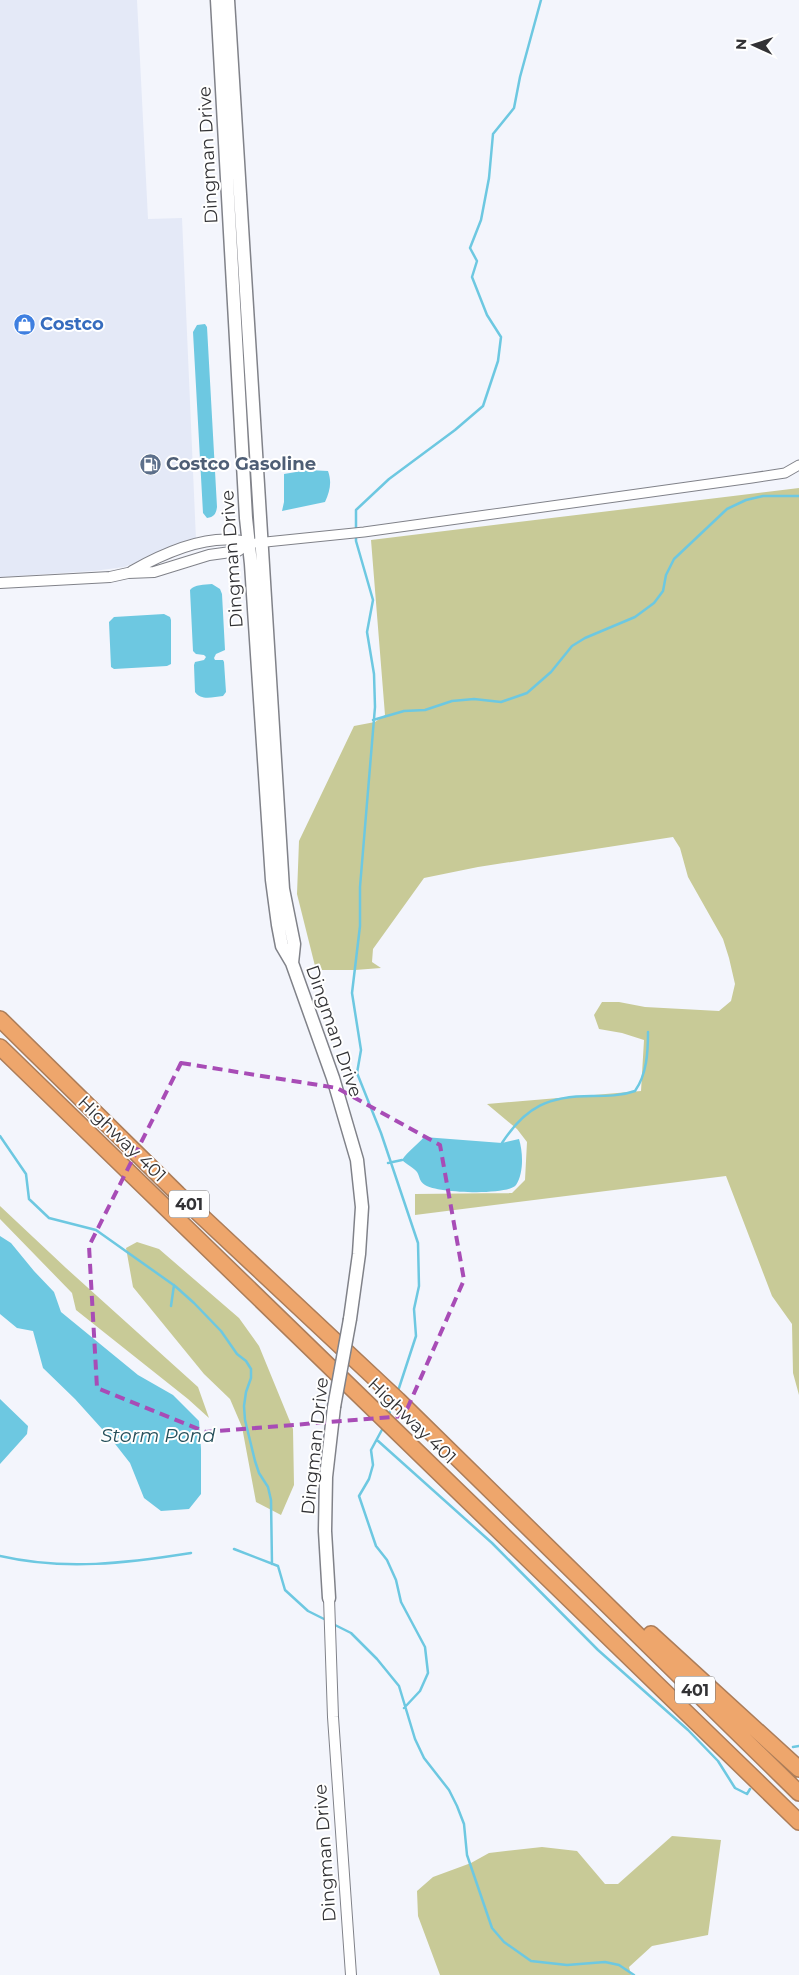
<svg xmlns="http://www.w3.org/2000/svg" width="799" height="1975" font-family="Montserrat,sans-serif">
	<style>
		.built { fill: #e4e9f7 }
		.green { fill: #c8ca97 }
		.water { fill: #6dc8e1 }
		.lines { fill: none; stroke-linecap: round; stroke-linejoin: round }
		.stream { stroke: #6dc8e1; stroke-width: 2.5 }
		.minor-casing { stroke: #808289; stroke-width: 11 }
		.tertiary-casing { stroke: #808289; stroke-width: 12 }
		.secondary-casing { stroke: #808289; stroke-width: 15 }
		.motorway-casing { stroke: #ac7d59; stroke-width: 18 }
		.minor { stroke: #fff; stroke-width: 9 }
		.tertiary { stroke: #fff; stroke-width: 10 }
		.secondary { stroke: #fff; stroke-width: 12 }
		.motorway { stroke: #eea66c; stroke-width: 15 }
		.secondary-bridge-casing { stroke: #808289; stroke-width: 15; stroke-linecap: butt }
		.secondary-bridge { stroke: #fff; stroke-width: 12 }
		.marked { fill: none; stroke: #a84cb6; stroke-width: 4; stroke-dasharray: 10 6; stroke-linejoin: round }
		.labels { text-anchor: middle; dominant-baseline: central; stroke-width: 4; stroke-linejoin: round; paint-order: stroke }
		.shield { fill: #fff; stroke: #707072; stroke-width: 1 }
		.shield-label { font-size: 16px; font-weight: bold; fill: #323235 }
		.street-label { font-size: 18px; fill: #323235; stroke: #fff }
		.shop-label { font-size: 18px; font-weight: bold; fill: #366cbe; stroke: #fff; text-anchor: start }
		.service-label { font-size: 18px; font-weight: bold; fill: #4e5e75; stroke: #fff; text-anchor: start }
		.water-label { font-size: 19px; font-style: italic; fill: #26505b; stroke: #fff }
	</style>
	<rect width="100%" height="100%" fill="#f3f5fc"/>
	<path class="built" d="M0,0H137L148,219L182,218L196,540L124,567L94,571L0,577Z"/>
	<path class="green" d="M799,488V1395L793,1373L792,1324L772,1296L726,1176L415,1215V1194L512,1193L525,1180L527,1142L517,1129L487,1104L641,1091L644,1040L622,1033L599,1029L594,1015L602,1002H619L645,1007L719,1011L731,1001L735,984L729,958L723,939L688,877L680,848L673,837L478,867L424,878L373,949L372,962L381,968L355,970H316L297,894L299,841L354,726L375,722L385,715L371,540Z
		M0,1206L66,1268L198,1387L209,1418L188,1399L76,1310L72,1293L0,1219Z
		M137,1242L159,1249L239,1318L259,1346L293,1429L294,1485L281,1515L256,1502L242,1427L230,1399L204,1374L133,1287L126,1248Z
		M672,1836L721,1840L708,1935L652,1946L629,1967L631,1975H440L418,1916L417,1891L433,1877L471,1863L489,1853L542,1847L577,1851L605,1884H618Z"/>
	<path class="water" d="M205,324L207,327L217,507C216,514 214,517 207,518L203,513L193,332L197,325Z
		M308,470L328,471C332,482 330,491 325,502L282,511L284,502V474Z
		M212,584L220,589L222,594L225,650L216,654L214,658L215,660H223L224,662L226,692L223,696C213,697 201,701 195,692L194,665L195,662L204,660L206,657L204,655L196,654L193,651L190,590C195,584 204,585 212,584Z
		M164,614L170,617L171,620V664L167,666L114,669L111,667L109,622L114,617Z
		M424,1137L502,1143L519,1139C523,1152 524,1173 516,1185C508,1196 436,1193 425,1185C419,1181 420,1177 417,1172C414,1168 406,1164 402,1160C408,1151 417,1145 424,1137Z
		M0,1236L11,1243L34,1271L54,1292L61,1312L138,1375L173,1395L199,1421L201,1449V1494L189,1509L161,1511L144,1498L130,1463L112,1440L75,1399L43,1368L33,1331L17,1328L0,1314Z
		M0,1399L28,1426L27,1434L0,1464Z"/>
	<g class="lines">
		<path class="stream" d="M373,720L404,711L425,710L452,701L474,699L501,702L527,693L551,672L572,646L585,638L635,617L654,603L663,591L666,575L674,559L727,509L746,500L763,496H799
			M0,1136L26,1174L29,1199L49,1218L96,1230L175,1286L194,1303L221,1331L237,1354L246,1361L251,1369V1378L246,1392L244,1406L245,1420L255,1461L259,1473L268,1487L271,1500L272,1564
			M502,1143C526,1106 549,1096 592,1096C607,1096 621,1096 635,1091C647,1074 648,1052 648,1032
			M388,1163L402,1160
			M171,1306L174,1285
			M398,1391L416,1336L414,1309L419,1286L418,1243L381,1133L357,1073L361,1050L352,993L360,926V887L375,707L374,674L367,632L373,600L356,541V510L389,479L455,430L483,406L498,361L501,337L487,315L472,277L477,261L470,248L481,220L489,178L493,134L514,108L520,77L541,0
			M388,1417L393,1403
			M384,1426L371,1450L373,1465L369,1479L359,1496L376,1546L387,1560L396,1580L401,1602L425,1647L428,1673L420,1691L404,1708
			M377,1440L492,1543L598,1650L688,1730L718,1761L735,1788L747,1794L750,1789
			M234,1549L278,1566L285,1590L308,1611L326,1620
			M0,1556C65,1571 127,1563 191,1553
			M333,1624L351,1633L377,1659L399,1686L415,1739L424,1758L449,1790L457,1806L464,1824L467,1855L492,1928L504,1942L531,1961L567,1965L605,1962L619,1965L634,1975
			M793,1747L799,1746"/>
		<defs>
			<path id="minor" d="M256,543L364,532L752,478L785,473L799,465"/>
			<path id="tertiary" d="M132,571C164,553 212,531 249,543
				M0,583L110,577L128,573L154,572L209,555L238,551L249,543
				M329,1598L333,1717L351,1975"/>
			<path id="secondary" d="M217,0L246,518L251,564L272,880L278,925L282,946L292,963L333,1078L357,1160L362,1207L359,1254L350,1319
				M228,0L283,889L294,944L292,963
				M329,1598L325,1531L326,1477L334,1407"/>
			<path id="motorway" d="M0,1019L178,1194L398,1400L799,1793
				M0,1047L799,1822
				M651,1634L799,1769"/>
		</defs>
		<use href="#minor" class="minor-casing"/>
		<use href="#tertiary" class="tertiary-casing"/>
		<use href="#secondary" class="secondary-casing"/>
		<use href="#motorway" class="motorway-casing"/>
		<use href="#minor" class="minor"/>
		<use href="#tertiary" class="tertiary"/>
		<use href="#secondary" class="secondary"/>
		<use href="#motorway" class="motorway"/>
		<defs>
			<path id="secondary-bridge" d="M334,1407L350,1319"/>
		</defs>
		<use href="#secondary-bridge" class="secondary-bridge-casing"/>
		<use href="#secondary-bridge" class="secondary-bridge"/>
	</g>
	<path class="marked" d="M181,1063L337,1088L440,1145L464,1280L404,1416L206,1432L97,1388L89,1246Z"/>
	<defs>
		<symbol id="shop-disc" viewBox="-11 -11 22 22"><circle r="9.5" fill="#3f7fe0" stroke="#fff"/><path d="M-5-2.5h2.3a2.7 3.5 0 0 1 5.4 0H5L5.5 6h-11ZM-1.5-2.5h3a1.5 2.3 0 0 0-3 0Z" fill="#fff"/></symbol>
		<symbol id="fuel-disc" viewBox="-11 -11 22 22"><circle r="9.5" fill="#5c6f8a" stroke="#fff"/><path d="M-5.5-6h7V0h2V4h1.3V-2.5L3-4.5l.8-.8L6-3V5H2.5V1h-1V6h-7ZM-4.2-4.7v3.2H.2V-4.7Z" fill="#fff"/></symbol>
	</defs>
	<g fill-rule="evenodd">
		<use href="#shop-disc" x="12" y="312" width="25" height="25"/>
		<use href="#fuel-disc" x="138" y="452" width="25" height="25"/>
	</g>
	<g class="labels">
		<g class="shield">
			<rect x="169" y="1190.5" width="40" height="27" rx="4"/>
			<rect x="675" y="1676.5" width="40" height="27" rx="4"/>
		</g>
		<g class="shield-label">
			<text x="189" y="1204">401</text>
			<text x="695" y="1690">401</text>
		</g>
		<g class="street-label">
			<text transform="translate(208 155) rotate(-93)">Dingman Drive</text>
			<text transform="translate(232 559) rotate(-94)">Dingman Drive</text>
			<text transform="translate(334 1031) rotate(71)">Dingman Drive</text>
			<text transform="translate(122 1139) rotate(44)">Highway 401</text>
			<text transform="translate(412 1421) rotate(44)">Highway 401</text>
			<text transform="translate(315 1446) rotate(-84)">Dingman Drive</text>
			<text transform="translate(325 1853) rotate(-94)">Dingman Drive</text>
		</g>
		<g class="shop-label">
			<text x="40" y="324">Costco</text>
		</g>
		<g class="service-label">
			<text x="166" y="464">Costco Gasoline</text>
		</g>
		<g class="water-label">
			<text x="158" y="1435">Storm Pond</text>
		</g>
	</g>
	<g transform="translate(754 45) rotate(273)" stroke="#ffffff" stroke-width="4" paint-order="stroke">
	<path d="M0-4L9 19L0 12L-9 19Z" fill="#323235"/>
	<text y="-8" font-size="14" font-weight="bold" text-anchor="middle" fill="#323235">N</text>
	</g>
</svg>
